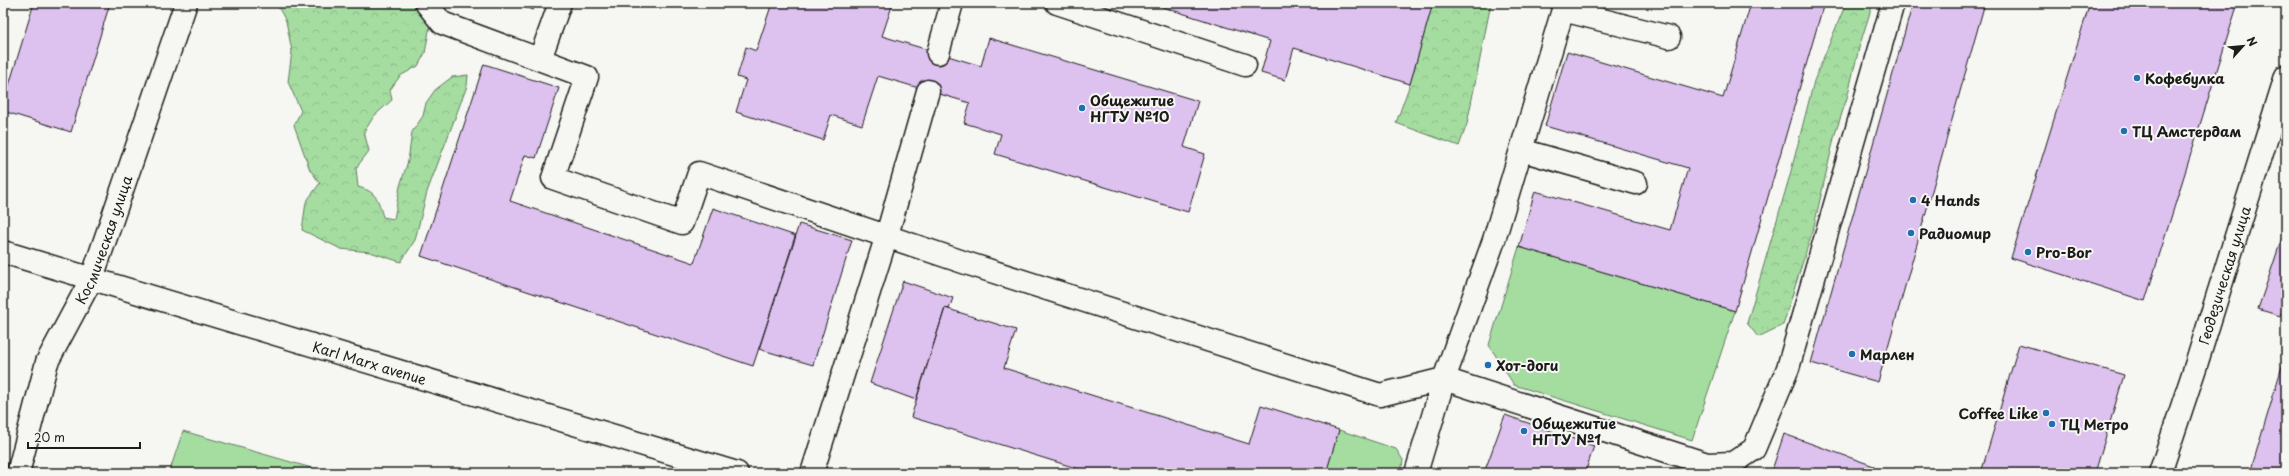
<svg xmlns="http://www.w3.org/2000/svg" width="2289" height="476" font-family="'Playpen Sans',sans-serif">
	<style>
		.grass { fill: #a5dda1; stroke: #607c5e }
		.forest { fill: url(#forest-crowns); stroke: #607c5e }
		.building { fill: #ddc1ef; stroke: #1c1c1c }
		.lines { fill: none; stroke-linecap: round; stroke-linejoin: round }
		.service-casing { stroke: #1c1c1c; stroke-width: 25 }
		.minor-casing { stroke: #1c1c1c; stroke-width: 25 }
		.tertiary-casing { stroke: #1c1c1c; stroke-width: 25 }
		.primary-casing { stroke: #1c1c1c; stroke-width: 25 }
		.service { stroke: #f6f6f2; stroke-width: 22 }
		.minor { stroke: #f6f6f2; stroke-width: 22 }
		.tertiary { stroke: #f6f6f2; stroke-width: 22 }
		.primary { stroke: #f6f6f2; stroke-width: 22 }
		.poi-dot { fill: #1f6fb2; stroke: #f6f6f2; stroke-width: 1.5 }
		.labels { text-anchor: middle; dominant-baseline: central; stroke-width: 4; stroke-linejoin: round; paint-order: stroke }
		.poi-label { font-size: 14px; font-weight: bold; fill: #1c1c1c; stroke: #f6f6f2; text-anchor: start }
		.street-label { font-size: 14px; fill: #1c1c1c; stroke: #f6f6f2 }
	</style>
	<defs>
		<pattern id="forest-crowns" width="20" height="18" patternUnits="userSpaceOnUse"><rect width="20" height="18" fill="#a5dda1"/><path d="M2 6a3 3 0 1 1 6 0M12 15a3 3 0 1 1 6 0" fill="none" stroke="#8dbd8a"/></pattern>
	</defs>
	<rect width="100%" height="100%" fill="#f6f6f2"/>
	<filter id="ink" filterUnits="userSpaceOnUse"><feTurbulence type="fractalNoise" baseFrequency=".025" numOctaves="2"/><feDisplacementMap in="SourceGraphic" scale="8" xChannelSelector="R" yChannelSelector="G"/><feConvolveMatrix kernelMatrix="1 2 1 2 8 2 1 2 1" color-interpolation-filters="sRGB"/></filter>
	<g filter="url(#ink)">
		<path class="grass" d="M1519,247L1735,311L1692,440L1514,385L1489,345Z
			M1339,430L1396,449L1403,460L1401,473H1326Z
			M183,431L329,473H169Z"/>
		<path class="forest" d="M276,3H312L318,7L323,3H434L425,53L418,66L400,76L390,90L392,100L374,116L364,132L369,151L356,168L358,187C377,192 378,199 383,217L394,219L400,186L408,161L412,132L423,116L426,103L435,90L452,77L468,75L467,86L427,192L415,240L401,262L370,252L341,249L302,230L306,202L320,183L310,170L294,125L301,111L288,82L292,51L286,21Z
			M1433,3H1491L1467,124L1459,146L1396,123L1410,84Z
			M1846,3H1873L1860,44L1847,98L1835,134L1814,226L1783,325L1758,337L1747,323L1790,175L1814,81Z"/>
		<path class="building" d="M34,3H110L71,132L3,111V105Z
			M512,3H535L533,10Z
			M772,3H893L882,36L981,66L989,38L1198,101L1184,147L1205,154L1188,212L995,154L1001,134L964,123L970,103L878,76L862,125L831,115L823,140L736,112L746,80L737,77L746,47L756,51Z
			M1150,3H1433L1410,84L1294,48L1285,80L1261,73L1270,41Z
			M1751,3H1824L1735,311L1519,247L1535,191L1670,230L1688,168L1545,126L1567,52L1723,98Z
			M1913,3H1985L1878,382L1811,363Z
			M2090,3H2238L2145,301L2011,258Z
			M484,64L559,88L536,158L525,155L510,201L694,263L713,208L796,236L753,366L421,256Z
			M799,224L852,240L813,365L759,349Z
			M2286,226V298L2280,316L2258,309Z
			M903,281L953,298L949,309L945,308L916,400L870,383Z
			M945,308L1016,330L1004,368L1249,444L1261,405L1339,430L1326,473H1092L911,417Z
			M2019,344L2124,375L2095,473H1981Z
			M2286,353V473H2250Z
			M1505,415L1594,446L1585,473H1484Z
			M1784,434L1874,466L1871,473H1771Z"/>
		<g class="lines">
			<defs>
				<path id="service" d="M426,3L442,23L587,77L553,178L682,223L699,173L966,263L1380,395L1444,379L1707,464L1733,463L1754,449L1788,368L1893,3
					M1057,3L1245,65
					M1563,10L1669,37
					M938,53L952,3
					M540,59L560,3
					M1521,150L1636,183
					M812,473L887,235L928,91
					M1416,473L1444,379L1494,240L1565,3"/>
				<g id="minor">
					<path id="s1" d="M18,473L47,362L92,278L186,3"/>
				</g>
				<g id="tertiary">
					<path id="s2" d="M2160,473L2196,365L2286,76"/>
				</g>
				<g id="primary">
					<path id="s3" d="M3,252L737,473"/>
				</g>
			</defs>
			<use href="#service" class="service-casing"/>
			<use href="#minor" class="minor-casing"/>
			<use href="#tertiary" class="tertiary-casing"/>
			<use href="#primary" class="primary-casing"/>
			<use href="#service" class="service"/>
			<use href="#minor" class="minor"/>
			<use href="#tertiary" class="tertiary"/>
			<use href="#primary" class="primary"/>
		</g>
	</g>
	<g class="poi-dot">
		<circle cx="2137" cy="78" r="4"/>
		<circle cx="1082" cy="108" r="4"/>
		<circle cx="2124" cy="131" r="4"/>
		<circle cx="1913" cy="200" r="4"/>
		<circle cx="1911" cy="233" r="4"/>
		<circle cx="2028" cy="252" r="4"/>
		<circle cx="1852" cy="354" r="4"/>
		<circle cx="1488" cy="365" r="4"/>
		<circle cx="2046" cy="413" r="4"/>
		<circle cx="2052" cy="424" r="4"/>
		<circle cx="1524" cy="431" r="4"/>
	</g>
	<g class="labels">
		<g class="poi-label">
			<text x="2145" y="78">Кофебулка</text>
			<text x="1090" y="100">Общежитие<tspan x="1090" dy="16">НГТУ №10</tspan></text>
			<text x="2132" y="131">ТЦ Амстердам</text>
			<text x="1921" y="200">4 Hands</text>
			<text x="1919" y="233">Радиомир</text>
			<text x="2036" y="252">Pro-Bor</text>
			<text x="1860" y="354">Марлен</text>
			<text x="1496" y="365">Хот-доги</text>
			<text x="2038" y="413" text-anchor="end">Coffee Like</text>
			<text x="1532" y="423">Общежитие<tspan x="1532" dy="16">НГТУ №1</tspan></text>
			<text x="2060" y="424">ТЦ Метро</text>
		</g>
		<g class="street-label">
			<text stroke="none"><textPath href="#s1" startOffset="250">Космическая улица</textPath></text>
			<text stroke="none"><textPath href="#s2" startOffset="208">Геодезическая улица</textPath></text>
			<text stroke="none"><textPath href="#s3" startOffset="383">Karl Marx avenue</textPath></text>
		</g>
	</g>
	<rect width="2289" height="476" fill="none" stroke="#f6f6f2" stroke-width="16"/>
	<rect x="8" y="8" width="2273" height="460" fill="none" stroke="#1c1c1c" stroke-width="1.5" filter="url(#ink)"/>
	<g transform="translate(2243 46) rotate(63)" stroke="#f6f6f2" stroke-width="3" paint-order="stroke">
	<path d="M0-3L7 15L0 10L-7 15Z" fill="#1c1c1c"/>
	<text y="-6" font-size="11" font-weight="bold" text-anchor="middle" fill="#1c1c1c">N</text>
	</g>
	<path d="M28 442v6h112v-6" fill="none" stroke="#1c1c1c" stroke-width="2"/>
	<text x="34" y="442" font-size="12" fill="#1c1c1c" stroke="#f6f6f2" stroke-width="3" paint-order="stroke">20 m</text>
</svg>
